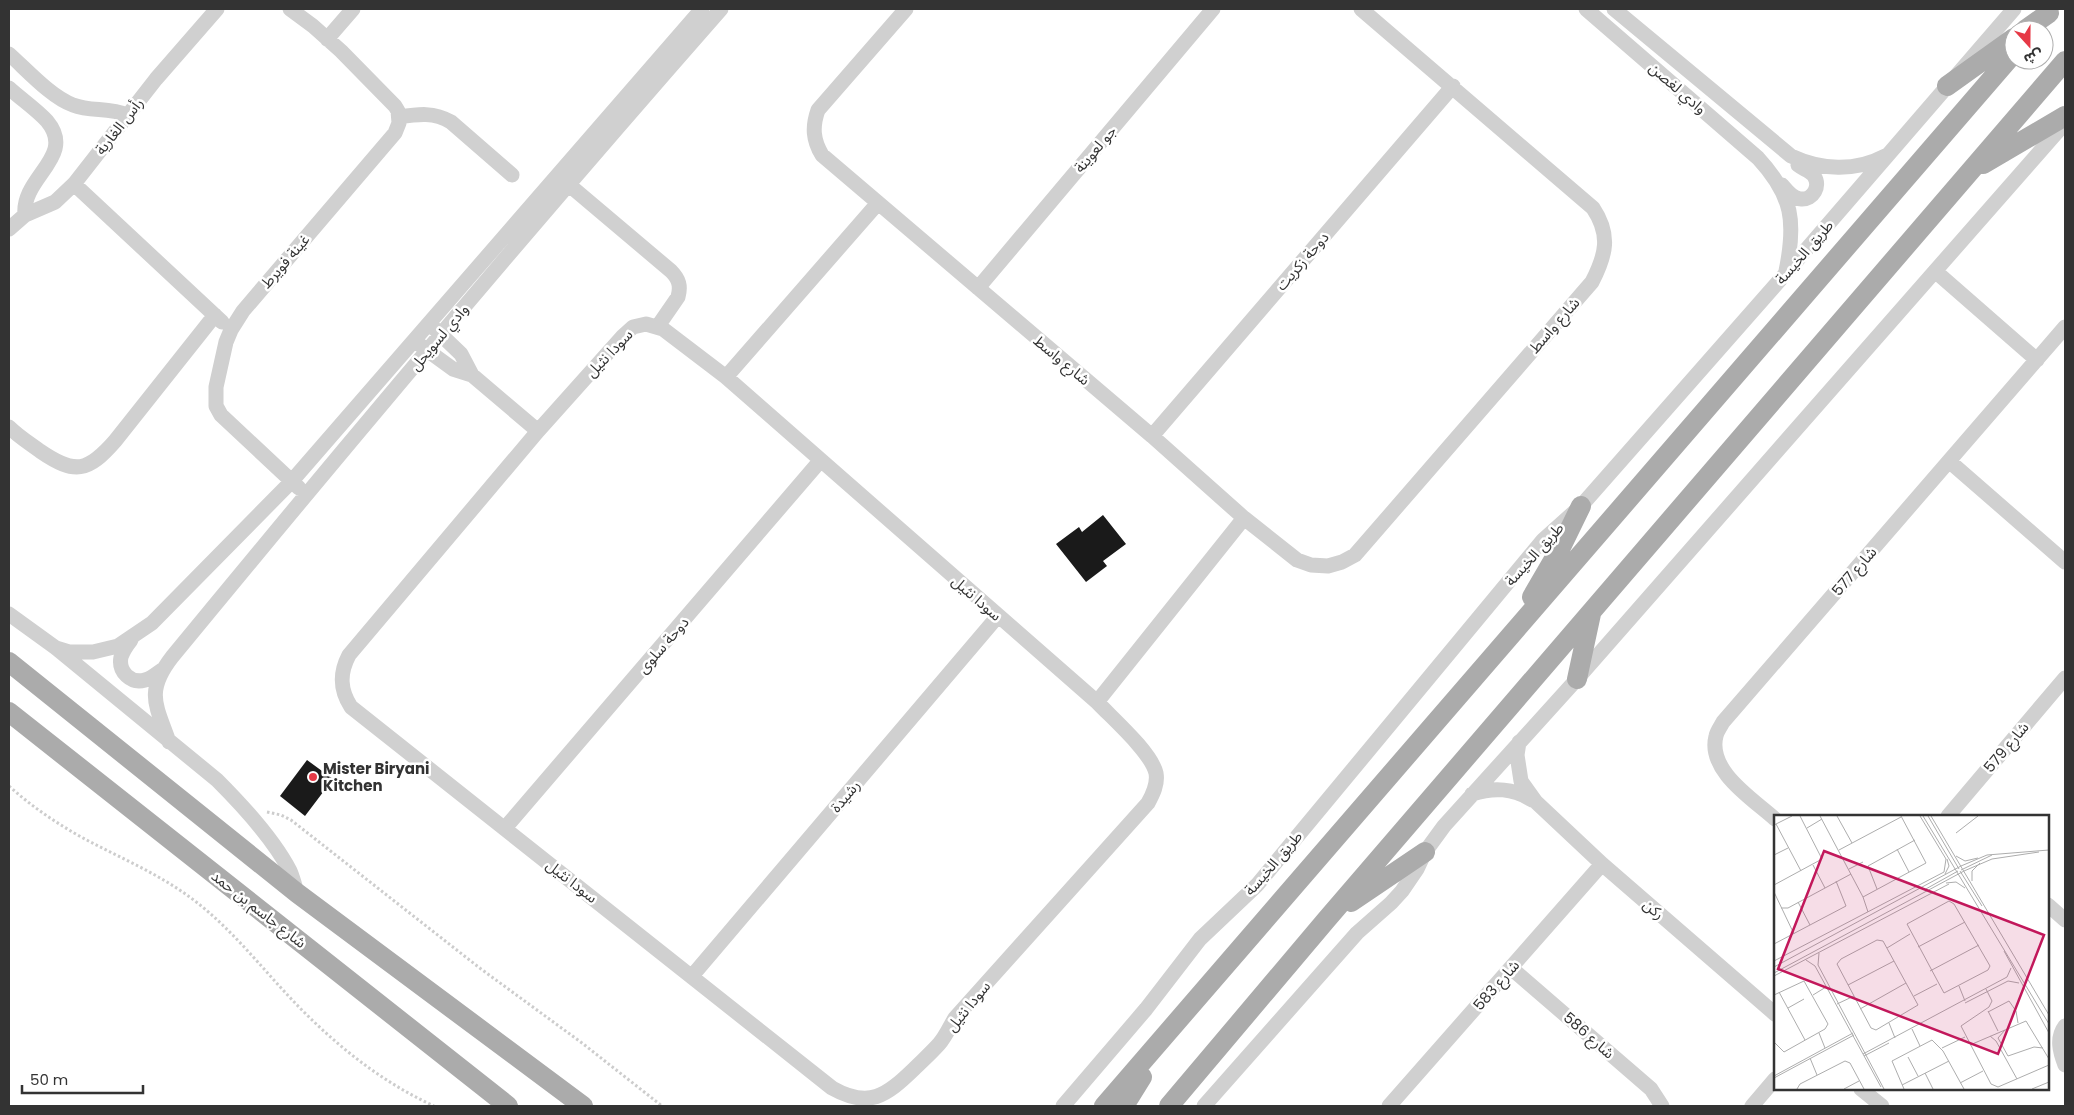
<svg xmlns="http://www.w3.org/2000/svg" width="2074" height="1115" font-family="Poppins,'Noto Sans Arabic',sans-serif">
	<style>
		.building { fill: #1a1a1a }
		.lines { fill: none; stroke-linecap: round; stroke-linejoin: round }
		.path { stroke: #cdcdcd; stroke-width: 3; stroke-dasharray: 2.5 2.5; stroke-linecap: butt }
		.minor { stroke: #d0d0d0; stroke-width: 15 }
		.major { stroke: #ababab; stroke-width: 20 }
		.poi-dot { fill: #e63946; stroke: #fff; stroke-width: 2 }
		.labels { text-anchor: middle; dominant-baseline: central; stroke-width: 5; stroke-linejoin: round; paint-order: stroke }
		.street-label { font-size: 15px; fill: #333; stroke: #fff }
		.poi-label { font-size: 15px; font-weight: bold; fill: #333; stroke: #fff; text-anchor: start }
		.inset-road { fill: none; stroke: #adadad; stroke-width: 1 }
		.view { fill: #c2185b; fill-opacity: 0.15; stroke: #c2185b; stroke-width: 2.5 }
		.inset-edge { fill: none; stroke: #333; stroke-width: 2.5 }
	</style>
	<rect width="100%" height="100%" fill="#fff"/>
	<path class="building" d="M1103,515L1126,544L1103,561L1107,566L1086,582L1056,544L1079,527L1082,532Z
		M307,760L333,779L305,816L280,796Z"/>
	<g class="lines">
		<path class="path" d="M9,786C31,806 56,823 83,838C120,858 160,874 195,901C234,931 264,971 298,1006C338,1047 382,1082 434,1106
			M267,812L281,815L291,820L481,969L582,1043L662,1106"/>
		<path class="minor" d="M290,9L313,26L341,51L395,106L398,111L399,123L395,133L243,311L231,330L226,342L216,387V406L221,415L299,488
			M906,9L818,110C812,127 813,140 822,155L1152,436L1244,518L1297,560L1311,565L1328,566L1342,562L1355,555L1592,282C1606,255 1611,235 1593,208L1361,9
			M1586,9L1758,158C1793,196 1796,222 1786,271
			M1614,9L1791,156C1821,170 1855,172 1885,156
			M327,39L353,9
			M9,54C27,70 51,97 73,105C91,112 109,107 127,115
			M9,88C21,99 36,109 47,121C77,157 21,177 25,215
			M399,117C419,114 434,112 451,122L512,175
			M74,184L222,322
			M568,184L671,271C679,279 681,286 678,297L658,326
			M1782,185C1787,191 1793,199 1801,199C1813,200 1821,186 1814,176C1811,171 1803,169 1798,165
			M9,229L25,215L55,202L74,184L156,79L217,9
			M1935,271L2037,360
			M978,288L1213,9
			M646,324L663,329L726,377L1097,702C1113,719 1151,752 1156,773C1158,784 1153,794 1148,803L955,1018C950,1026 946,1036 939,1044C931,1053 922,1061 914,1069C886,1096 869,1109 832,1088L351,707C340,690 339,674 349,655L538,431L623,336L633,327Z
			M435,329L461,354L472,375L538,431
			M420,345L453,369L472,375
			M726,377L878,203
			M9,427C18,436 29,443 40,451C75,475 88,472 115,441L215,315
			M1152,436L1453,86
			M1949,461L2065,562
			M9,614L56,648L217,780C241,804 274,840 290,871C293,878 295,886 297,893
			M131,640C127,645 123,651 121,657C118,672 131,684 145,680C151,679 156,674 162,670
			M56,648L69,652H93L118,646L152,623L291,482L702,9
			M1097,702L1244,518
			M169,742C156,705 145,692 172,657C352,438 534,222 721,9
			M1519,742L1517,755L1521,781L1536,802L1602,864L1775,1014
			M1472,794C1494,787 1513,788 1532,800
			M1948,816L2065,678
			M1775,819C1753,799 1707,771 1716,736C1717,731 1721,726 1723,722L2065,327
			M505,828L820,461
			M2048,905L2065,920
			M1511,968L1651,1089L1662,1106
			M692,976L998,616
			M2065,1026C2056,1038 2060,1052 2065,1065
			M1861,1089L1882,1106
			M1063,1106L1146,1009L1200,939L1257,885L1543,540L1581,506L1786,273L2014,9
			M1204,1106L1357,933L1391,903L1402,891L1417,869L1425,852L1444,826L1577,679L2065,123
			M1389,1106L1602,864
			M1752,1106L1775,1079"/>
		<path class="major" d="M2025,30L2049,13
			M1947,86L2014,38
			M1983,164L2065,116
			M1532,597L1561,547L1581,506
			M9,662L297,893L583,1106
			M1577,679L1591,614
			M9,712L508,1106
			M1351,902L1425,852
			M1104,1106L2014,53
			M1124,1106L1142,1077
			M1169,1106L1327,919L2065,61"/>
	</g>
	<circle class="poi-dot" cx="313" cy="777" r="5"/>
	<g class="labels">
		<g class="street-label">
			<text transform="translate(1678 88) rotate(41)">وادي لغصن</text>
			<text transform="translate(119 126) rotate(-52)">رأس الغارية</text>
			<text transform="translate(1095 149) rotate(-50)">جو لعوينة</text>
			<text transform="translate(1804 252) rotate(-49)">طريق الخيسة</text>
			<text transform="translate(285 261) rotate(-49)">غينة فويرط</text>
			<text transform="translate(1302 261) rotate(-49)">دوحة زكريت</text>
			<text transform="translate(1554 325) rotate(-49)">شارع واسط</text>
			<text transform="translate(439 337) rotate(-50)">وادي لسويحل</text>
			<text transform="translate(609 353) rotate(-46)">سودا نثيل</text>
			<text transform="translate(1062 360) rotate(40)">شارع واسط</text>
			<text transform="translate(1534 554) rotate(-48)">طريق الخيسة</text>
			<text transform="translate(1854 571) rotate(-49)">شارع 577</text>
			<text transform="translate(977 598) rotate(41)">سودا نثيل</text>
			<text transform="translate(663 645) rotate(-49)">دوحة سلوى</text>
			<text transform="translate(2006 747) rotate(-50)">شارع 579</text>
			<text transform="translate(845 796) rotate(-50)">رشيدة</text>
			<text transform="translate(1273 863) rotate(-49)">طريق الخيسة</text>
			<text transform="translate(572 881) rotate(38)">سودا نثيل</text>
			<text transform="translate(259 909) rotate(38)">شارع جاسم بن حمد</text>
			<text transform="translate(1654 909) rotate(41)">ركن</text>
			<text transform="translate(1496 985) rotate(-49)">شارع 583</text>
			<text transform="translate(968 1006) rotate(-51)">سودا نثيل</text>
			<text transform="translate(1589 1035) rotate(41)">شارع 586</text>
		</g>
		<g class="poi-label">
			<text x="323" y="768">Mister Biryani<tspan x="323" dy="17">Kitchen</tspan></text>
		</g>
	</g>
	<g transform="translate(1774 815)">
		<rect width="275" height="275" fill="#fff"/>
		<path class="inset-road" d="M46,1L89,82L94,97M63,1L78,28M149,1L275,209M154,1L185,54M157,1L275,200M2,9L27,56M0,10L18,1M33,13L48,4M182,18L204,1M123,34L135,57M65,35L127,2M0,40L14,33M182,41L191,46L204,43M39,50L51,73M187,51L213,40L275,35M75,54L89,47M187,55L218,40M186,56L208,91M190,56L218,44L265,37M171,59L175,51L173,44M198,66V56L206,48M172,68L182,67L191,73M0,70L48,44L26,1M103,74L94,51L141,25M150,75L184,56M0,77L20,119M89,82L152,48L127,1M175,86L180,89L216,151L214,155L170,178L133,109ZM24,87L36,110M7,93H14L77,59M103,125L109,126L144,190L102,215L97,213L63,149L67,144ZM0,129L72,91L62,66M144,132L191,107M113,133L136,119M230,136L275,218M45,138L44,150L110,274M32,145L41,151L107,272M0,146L170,57L172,44L146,1M0,152L187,51M156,156L205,130M0,158L190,56M0,161L175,69M74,170L120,146M185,171L191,186M212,174L218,186L215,192L187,211L217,269L224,272L275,250M5,177L31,225M0,180L30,166L54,209L51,214L10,237L0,227M39,180L52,172M140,181L163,169M191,188L234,166L245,168M63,189L80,181M14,193L30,184M86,194L132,168M214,196L224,216M214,197L235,186L242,196L244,208M115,208L121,223M138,214L146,231M231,215L224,223L234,241L260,232L269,233M45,218L51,233M216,221L222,226L243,264M196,230L252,206L275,244M168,233L191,222M89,239L233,162L237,153M90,241L115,228M134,242L144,261M36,243L43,260M151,258L159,274M0,261L79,218M0,263L80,220M186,268L209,256M128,270L175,246M23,274L26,269L71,246L76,248L90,274M70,274L85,266M130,274L118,246L158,225L169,236L190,274M258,274L275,267"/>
		<path class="view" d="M50,36L270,120L224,239L4,154Z"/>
		<rect width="275" height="275" class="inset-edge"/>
	</g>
	<rect width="2074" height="1115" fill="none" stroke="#333333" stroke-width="20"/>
	<g transform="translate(2029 45) rotate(159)"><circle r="24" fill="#ffffff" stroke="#adadad"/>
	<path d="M0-4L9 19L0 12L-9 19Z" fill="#e63946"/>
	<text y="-8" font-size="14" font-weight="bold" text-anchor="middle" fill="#333333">ش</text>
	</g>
	<path d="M22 1085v8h121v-8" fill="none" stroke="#333333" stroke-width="2.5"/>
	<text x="30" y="1085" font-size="15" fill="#333333" stroke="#ffffff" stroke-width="4" paint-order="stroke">50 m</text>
</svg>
